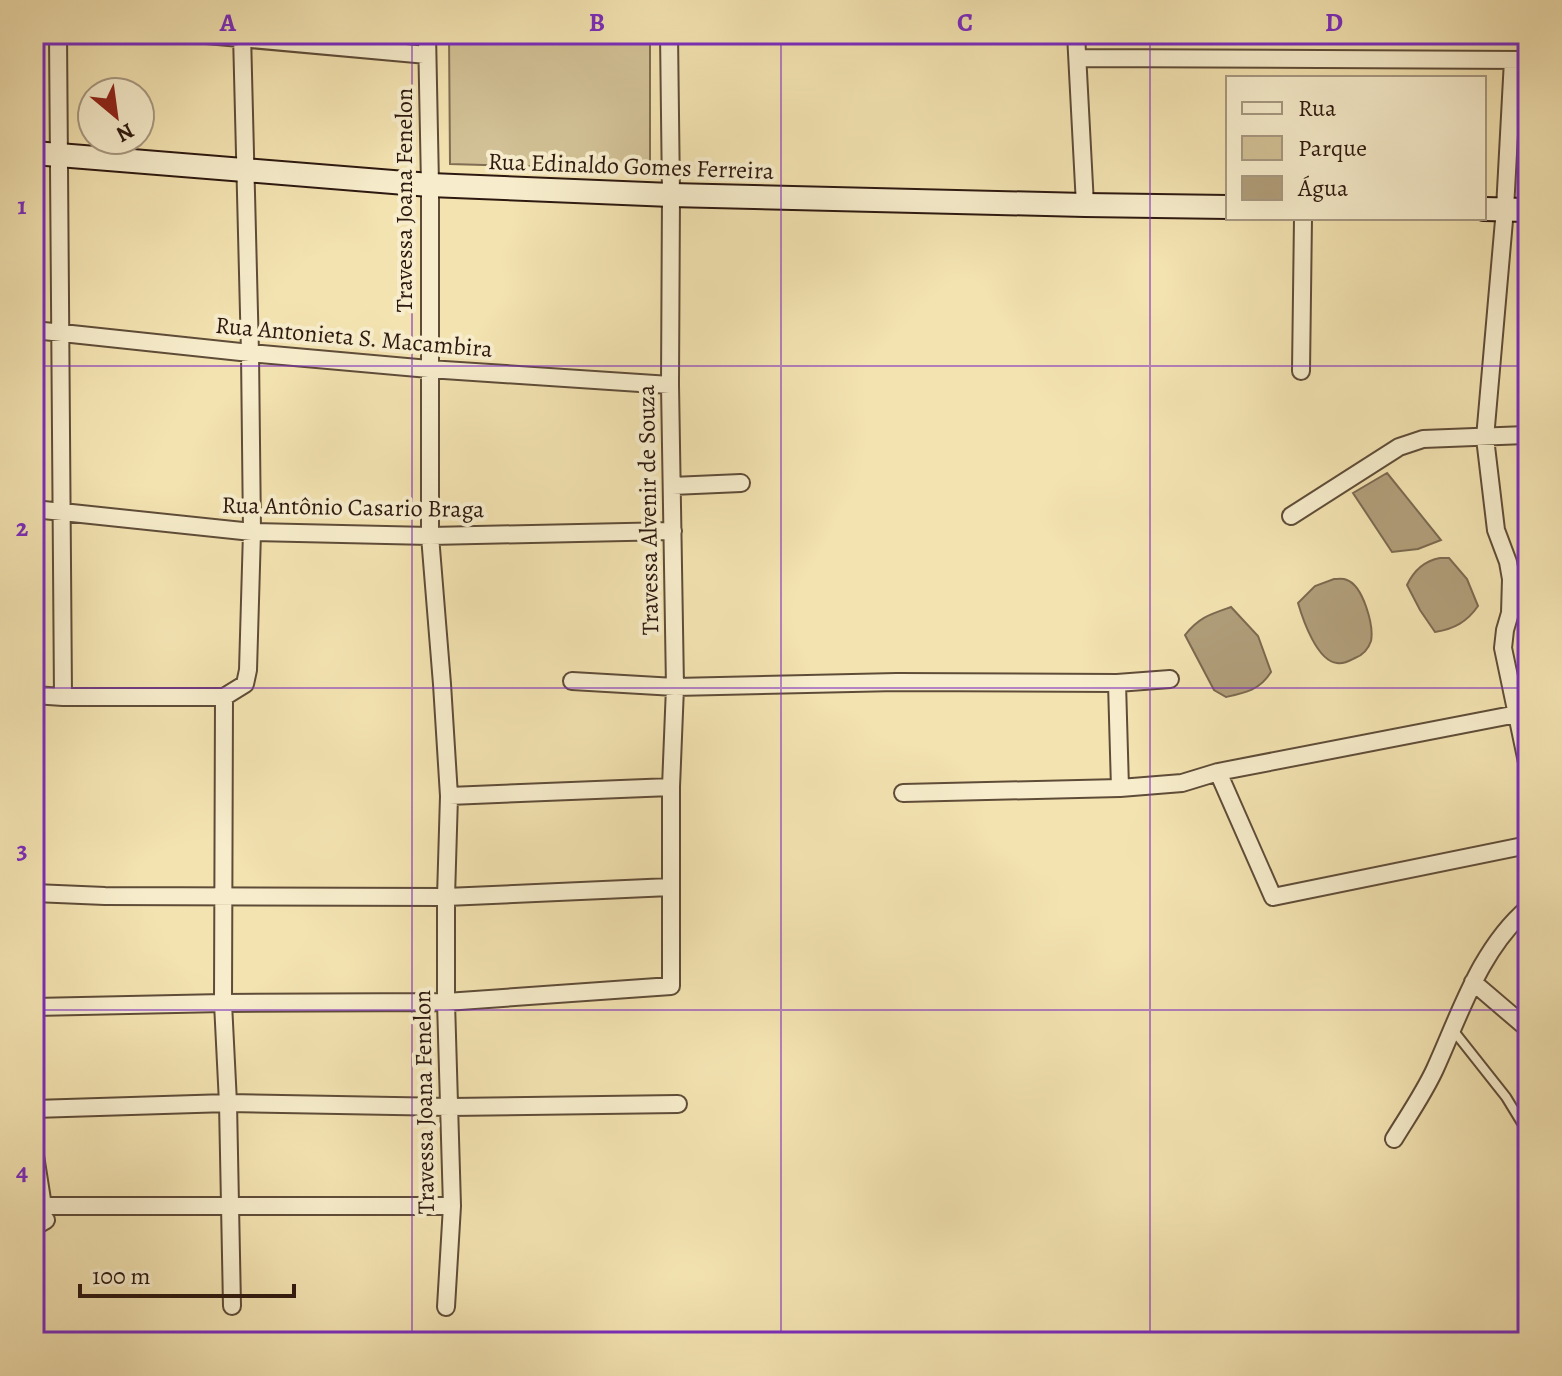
<svg xmlns="http://www.w3.org/2000/svg" width="1562" height="1376" font-family="Alegreya,serif">
	<style>
		.green { fill: #d2c196; stroke: #806d53; stroke-width: 2 }
		.water { fill: #b09e7a; stroke: #7c6950; stroke-width: 2 }
		.lines { fill: none; stroke-linecap: round; stroke-linejoin: round }
		.lane-casing { stroke: #5f4c38; stroke-width: 12 }
		.street-casing { stroke: #5f4c38; stroke-width: 20 }
		.secondary-casing { stroke: #2e1910; stroke-width: 26 }
		.lane { stroke: #f7edcc; stroke-width: 8 }
		.street { stroke: #f7edcc; stroke-width: 16 }
		.secondary { stroke: #f7edcc; stroke-width: 22 }
		.grid { fill: none; stroke: #7b2cbf; stroke-width: 2; stroke-opacity: 0.55 }
		.labels { text-anchor: middle; dominant-baseline: central; stroke-width: 8; stroke-linejoin: round; paint-order: stroke }
		.street-label { font-size: 24px; fill: #2e1910; stroke: #f7edcc }
		.neatline { fill: none; stroke: #7b2cbf; stroke-width: 3 }
		.grid-label { font-size: 26px; text-anchor: middle; font-weight: bold; fill: #7b2cbf }
	</style>
	<rect width="100%" height="100%" fill="#f3e3b1"/>
	<filter id="stains"><feTurbulence type="fractalNoise" baseFrequency=".0025" numOctaves="4"/><feColorMatrix values="0 0 0 0 .2 0 0 0 0 .09 0 0 0 0 .02 0 0 0 .5 -.17"/></filter>
	<radialGradient id="worn" r=".72"><stop offset=".6" stop-color="#630" stop-opacity="0"/><stop offset="1" stop-color="#630" stop-opacity=".3"/></radialGradient>
	<path class="green" d="M449,34H650V170L450,164Z"/>
	<path class="water" d="M1387,473L1441,540L1418,549L1392,552L1353,493Z
		M1440,558H1449L1467,579L1478,606C1467,622 1454,629 1435,632L1420,610L1407,585C1414,570 1424,561 1440,558Z
		M1334,579C1338,579 1343,578 1347,580C1363,586 1374,625 1371,641C1368,650 1363,655 1355,658C1349,661 1344,664 1337,663C1317,661 1303,620 1298,603L1315,586Z
		M1231,607L1258,636L1271,672C1260,690 1245,693 1226,697L1214,690L1185,635C1199,617 1211,614 1231,607Z"/>
	<g class="lines">
		<defs>
			<path id="lane" d="M1453,1030L1506,1097L1528,1133"/>
			<path id="street" d="M58,34L63,697
				M195,34L427,55
				M427,34L430,185V536L442,684L449,796L446,897V1002L452,1206L446,1307
				M1076,34L1085,205
				M1079,58L1528,60
				M1513,60L1505,209L1485,438L1496,530L1508,562L1511,579L1510,613L1505,630L1503,648L1528,767
				M34,330L250,353L429,369L670,385
				M1301,371L1303,218
				M672,486L741,483
				M34,509L252,532L430,536L673,531
				M1291,516L1399,447L1423,439L1528,435
				M572,681L675,687L897,682L1117,683L1170,679
				M1117,683L1120,788
				M34,695L63,697H224L245,684L248,670L252,532L250,353L242,34
				M224,697L223,1003L228,1103L232,1306
				M1218,772L1273,897L1528,845
				M903,793L1120,788L1182,783L1218,772L1517,714
				M449,796L671,787
				M34,893L105,896L446,897L670,887
				M1473,982L1528,1029
				M34,1007L223,1003L446,1002L671,986V787L675,687L670,385L671,195L669,34
				M34,1109L228,1103L450,1107L678,1104
				M1394,1139C1408,1116 1424,1093 1435,1069C1461,1012 1480,949 1528,908
				M34,1149L43,1206H452
				M34,1227L46,1220"/>
			<path id="secondary" d="M34,153L430,185L671,195L1085,205L1228,207
				M1484,209L1528,210"/>
		</defs>
		<use href="#lane" class="lane-casing"/>
		<use href="#street" class="street-casing"/>
		<use href="#secondary" class="secondary-casing"/>
		<use href="#lane" class="lane"/>
		<use href="#street" class="street"/>
		<use href="#secondary" class="secondary"/>
	</g>
	<path class="grid" d="M412,34V1342M781,34V1342M1150,34V1342M34,366H1528M34,688H1528M34,1010H1528"/>
	<g class="labels">
		<g class="street-label">
			<text transform="translate(631 166) rotate(2)">Rua Edinaldo Gomes Ferreira</text>
			<text transform="translate(404 200) rotate(-90)">Travessa Joana Fenelon</text>
			<text transform="translate(354 337) rotate(5)">Rua Antonieta S. Macambira</text>
			<text transform="translate(353 507) rotate(1)">Rua Antônio Casario Braga</text>
			<text transform="translate(648 510) rotate(-91)">Travessa Alvenir de Souza</text>
			<text transform="translate(424 1102) rotate(-91)">Travessa Joana Fenelon</text>
		</g>
	</g>
	<rect width="1562" height="1376" fill="none" stroke="#f3e3b1" stroke-width="88"/>
	<rect x="1226" y="76" width="260" height="144" fill="#f7edcc" stroke="#a79881" stroke-width="2"/>
	<rect x="1242" y="102" width="40" height="12" fill="#f7edcc" stroke="#a79881" stroke-width="2"/>
	<text x="1298" y="116" font-size="24" fill="#2e1910">Rua</text>
	<rect x="1242" y="136" width="40" height="24" fill="#d2c196" stroke="#a79881" stroke-width="2"/>
	<text x="1298" y="156" font-size="24" fill="#2e1910">Parque</text>
	<rect x="1242" y="176" width="40" height="24" fill="#b09e7a" stroke="#a79881" stroke-width="2"/>
	<text x="1298" y="196" font-size="24" fill="#2e1910">Água</text>
	<g transform="translate(116 116) rotate(151)"><circle r="38" fill="#f7edcc" stroke="#a79881" stroke-width="2"/>
	<path d="M0-6L14 30L0 20L-14 30Z" fill="#8f2418"/>
	<text y="-12" font-size="22" font-weight="bold" text-anchor="middle" fill="#2e1910">N</text>
	</g>
	<path d="M80 1284v12h214v-12" fill="none" stroke="#2e1910" stroke-width="4"/>
	<text x="92" y="1284" font-size="24" fill="#2e1910" stroke="#f7edcc" stroke-width="6" paint-order="stroke">100 m</text>
	<rect x="44" y="44" width="1474" height="1288" class="neatline"/>
	<g class="grid-label">
		<text x="228" y="31">A</text>
		<text x="597" y="31">B</text>
		<text x="965" y="31">C</text>
		<text x="1334" y="31">D</text>
		<text x="22" y="214">1</text>
		<text x="22" y="536">2</text>
		<text x="22" y="858">3</text>
		<text x="22" y="1180">4</text>
	</g>
	<rect width="100%" height="100%" filter="url(#stains)"/>
	<rect width="100%" height="100%" fill="url(#worn)"/>
</svg>
